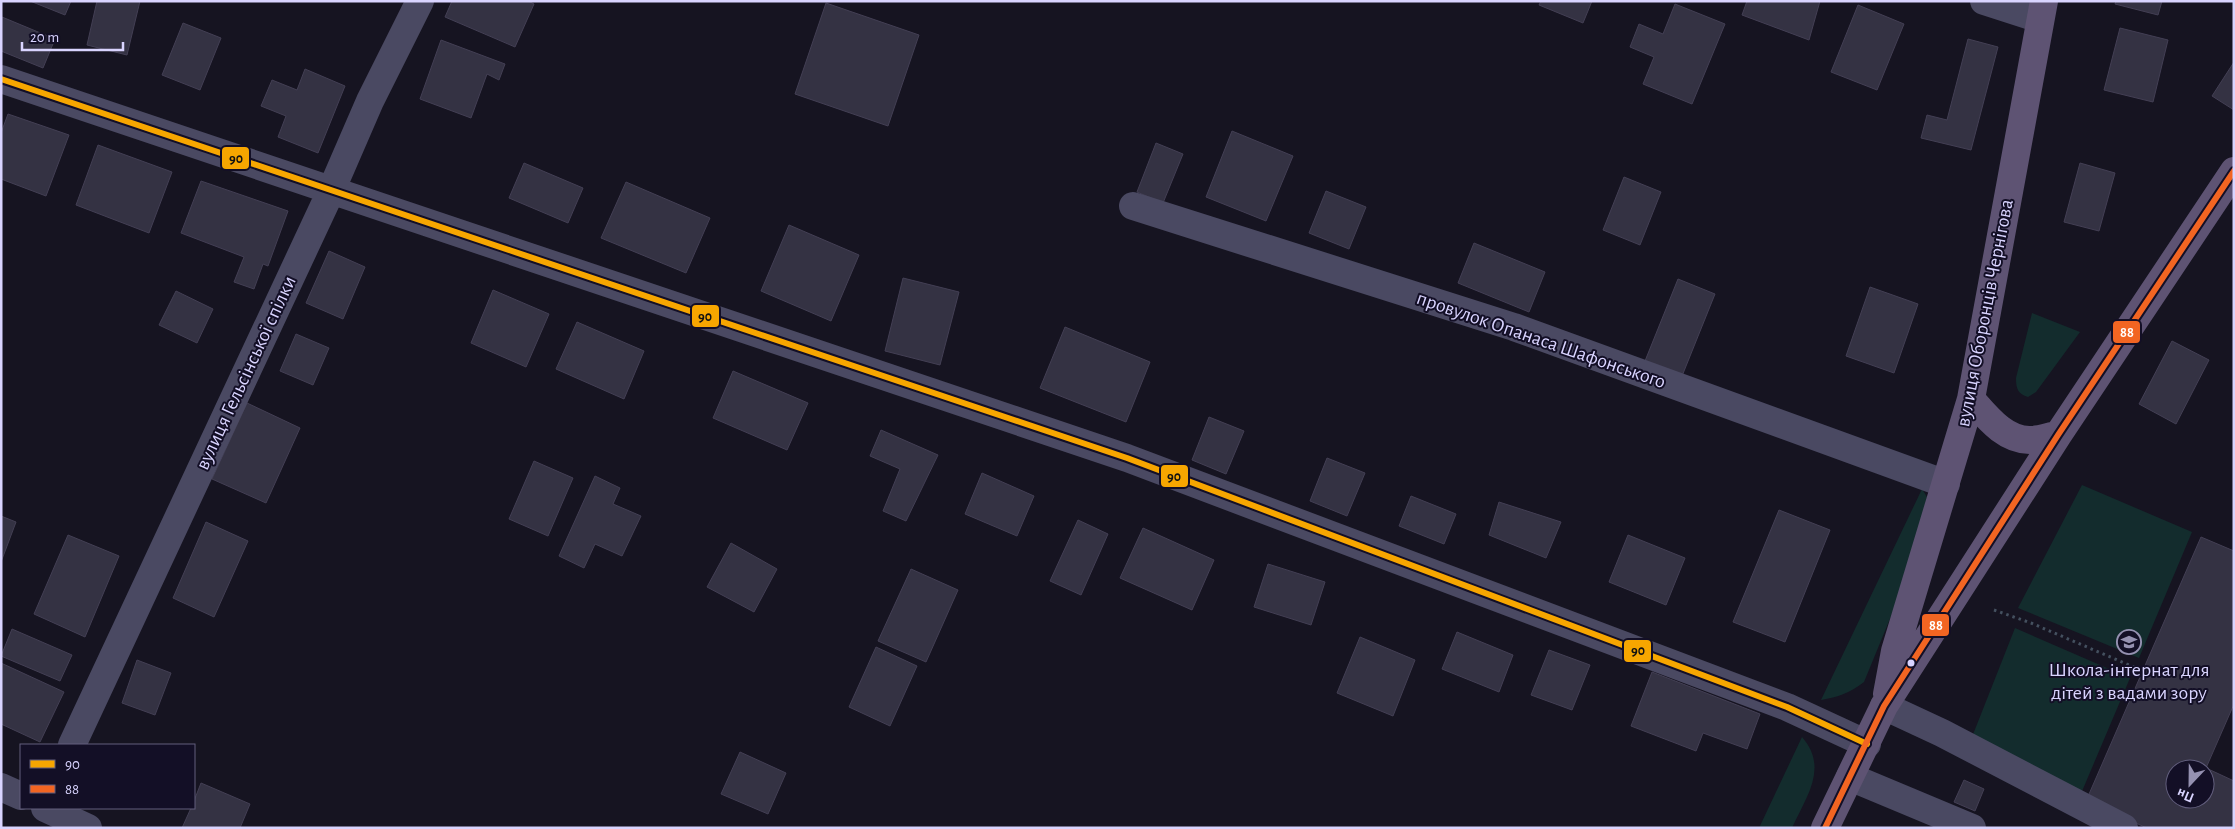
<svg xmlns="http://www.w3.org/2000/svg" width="2235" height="829" font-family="'Alegreya Sans',sans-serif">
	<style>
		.green { fill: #132c2d }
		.building { fill: #343243; stroke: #433f54; fill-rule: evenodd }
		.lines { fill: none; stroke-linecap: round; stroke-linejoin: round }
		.path { stroke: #44505f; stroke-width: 3; stroke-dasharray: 2.5 4; stroke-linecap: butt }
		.minor { stroke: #4a4962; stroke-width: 28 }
		.major { stroke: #5e5373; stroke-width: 28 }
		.bus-1-casing { stroke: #130f26; stroke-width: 10 }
		.bus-2-casing { stroke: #130f26; stroke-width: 10 }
		.bus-1 { stroke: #f7a600; stroke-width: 6 }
		.bus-2 { stroke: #f26522; stroke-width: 6 }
		.bus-dot { fill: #d9d4ff; stroke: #130f26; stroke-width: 2 }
		.labels { text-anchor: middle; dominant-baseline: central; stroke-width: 4; stroke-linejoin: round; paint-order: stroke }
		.street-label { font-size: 20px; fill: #d9d4ff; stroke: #130f26 }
		.poi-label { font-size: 20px; fill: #d9d4ff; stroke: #130f26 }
		.line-badge { stroke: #130f26; stroke-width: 2 }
		.badge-label { font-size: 14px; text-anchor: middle; font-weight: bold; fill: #fff }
		.pale-badge-label { font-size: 14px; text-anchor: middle; font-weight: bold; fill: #111 }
	</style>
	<rect width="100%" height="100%" fill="#161421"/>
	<path class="green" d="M2032,313L2080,332L2036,392L2028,397C2018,394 2016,389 2016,378Z
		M2082,485L2192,532L2139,658L2018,608Z
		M1922,489L1927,497L1903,587L1864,682C1850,693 1838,697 1821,700Z
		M2015,628L2130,678L2080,796L1972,737Z
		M1802,737C1829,768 1806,797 1792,828H1759Z"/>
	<path class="building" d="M30,1H71L65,15Z
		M97,1H140L127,55L87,45Z
		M452,1H528L534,4L515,47L445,17Z
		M1541,1H1592L1583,23L1539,5Z
		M1747,1H1820L1809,40L1742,15Z
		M2116,1H2162L2158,15L2115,4Z
		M826,3L919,35L888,126L795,94Z
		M1675,4L1725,24L1692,104L1643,84L1654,57L1630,47L1639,24L1663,34Z
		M1858,5L1904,24L1877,90L1831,72Z
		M2,17L55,39L43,68L1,51Z
		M183,23L221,38L200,90L162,75Z
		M2120,28L2168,40L2153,102L2104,90Z
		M1968,39L1998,47L1971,150L1921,138L1927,115L1947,120Z
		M441,40L505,64L499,80L487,74L471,118L420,99Z
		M2234,62V110L2212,96Z
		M305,69L345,86L318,153L278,137L286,116L261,106L272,80L297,90Z
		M8,114L69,135L46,196L1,179V133Z
		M1232,131L1293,156L1266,221L1206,197Z
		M1156,143L1183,154L1163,203L1137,192Z
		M98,145L172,172L149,233L76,205Z
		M524,163L583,188L568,223L509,198Z
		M2080,163L2115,173L2099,231L2064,222Z
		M1624,177L1661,192L1640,245L1603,230Z
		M201,181L288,211L268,266L263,264L254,289L234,282L244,257L181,233Z
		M626,182L710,218L686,273L601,238Z
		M1326,191L1366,207L1349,249L1309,233Z
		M789,225L859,255L831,321L761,291Z
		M1474,243L1545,272L1529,312L1458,283Z
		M329,251L365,267L343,319L306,303Z
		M903,278L959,292L940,365L885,351Z
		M1678,279L1715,294L1680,381L1643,366Z
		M1870,287L1918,304L1894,373L1846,356Z
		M493,290L549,314L526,367L471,343Z
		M176,291L213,309L197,343L159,325Z
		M577,322L644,351L624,399L556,369Z
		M1065,327L1150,362L1126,422L1040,388Z
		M296,334L329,348L313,385L280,371Z
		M2172,341L2209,360L2176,424L2139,404Z
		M733,371L808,403L787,450L713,418Z
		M247,403L300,428L266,503L212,479Z
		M1209,417L1244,431L1226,474L1192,460Z
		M881,430L938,455L906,521L883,511L900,469L870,456Z
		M1327,458L1365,473L1347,516L1310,501Z
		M534,461L573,478L548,536L509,519Z
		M982,473L1034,496L1017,536L965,514Z
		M595,476L620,488L613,504L641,516L622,556L595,544L584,568L559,556Z
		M1411,496L1456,514L1444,544L1399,526Z
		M1499,502L1561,522L1546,558L1489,535Z
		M1779,510L1830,530L1785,642L1733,622Z
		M1,516L16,522L1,562Z
		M1078,520L1108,534L1081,595L1050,581Z
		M206,522L248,541L214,617L173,598Z
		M1143,528L1214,560L1192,610L1120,578Z
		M68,535L119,556L85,637L34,614Z
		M1628,535L1685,558L1666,605L1609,582Z
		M2201,537L2234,551V704L2206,768L2234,781V828H2147L2086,801ZM2175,769H2205V799H2175Z
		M731,543L777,569L754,612L707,587Z
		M1268,564L1325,582L1311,625L1254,607Z
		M911,569L958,590L926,662L878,641Z
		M12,629L72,655L60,681L1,656Z
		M1457,632L1513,655L1499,692L1442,669Z
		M1360,637L1415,660L1393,716L1337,693Z
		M876,647L917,666L890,726L849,707Z
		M1549,650L1590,665L1572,710L1531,695Z
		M137,660L171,673L155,715L122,703Z
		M1,663L64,692L40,742L1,724Z
		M1652,672L1760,714L1747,749L1703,733L1696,751L1631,726Z
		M740,752L786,773L768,814L721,794Z
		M1964,780L1984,789L1975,811L1954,802Z
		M201,783L250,804L240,828H182L191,808H194V801Z"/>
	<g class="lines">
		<path class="path" d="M1994,610L2031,623L2136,668"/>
		<path class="minor" d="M1984,1L2040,19
			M1,79L1127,458L1787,707L1867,744
			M1133,206L1514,327L1946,484
			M1884,706L1942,733L2124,828
			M72,745L331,191L370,101L420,1
			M1850,777L1972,828
			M1,787L21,796
			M45,808L88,828"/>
		<path class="major" d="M1971,399C1987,417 2005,441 2031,440C2040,440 2050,436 2058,435
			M1887,694L1895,651L1971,399L2044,1
			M1825,828L1884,706L2058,435L2234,171"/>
		<defs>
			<path id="bus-1" d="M1,79L1127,458L1787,707L1867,744"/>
			<path id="bus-2" d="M1825,828L1884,706L2058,435L2234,171"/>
		</defs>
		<use href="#bus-1" class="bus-1-casing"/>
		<use href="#bus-2" class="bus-2-casing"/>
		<use href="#bus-1" class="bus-1"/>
		<use href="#bus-2" class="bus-2"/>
	</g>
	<defs>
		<symbol id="school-ring" viewBox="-11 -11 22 22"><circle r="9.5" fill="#130f26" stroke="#9591b1" stroke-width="1.5"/><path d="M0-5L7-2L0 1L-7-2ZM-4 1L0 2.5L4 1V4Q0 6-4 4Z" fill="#9591b1"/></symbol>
	</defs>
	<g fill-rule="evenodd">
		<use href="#school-ring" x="2115" y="628" width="28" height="28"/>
	</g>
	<circle class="bus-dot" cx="1911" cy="663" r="4.5"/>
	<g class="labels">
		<g class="street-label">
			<text transform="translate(1985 313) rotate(-79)">вулиця Оборонців Чернігова</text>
			<text transform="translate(1541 340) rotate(19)">провулок Опанаса Шафонського</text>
			<text transform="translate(246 373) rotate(-65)">вулиця Гельсінської спілки</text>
		</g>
		<g class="poi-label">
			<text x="2129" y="670">Школа-інтернат для<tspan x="2129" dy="23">дітей з вадами зору</tspan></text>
		</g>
	</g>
	<g class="line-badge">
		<rect x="221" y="146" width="29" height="24" rx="5" fill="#f7a600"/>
		<rect x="691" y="304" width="29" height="24" rx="5" fill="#f7a600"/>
		<rect x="2112" y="320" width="29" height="24" rx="5" fill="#f26522"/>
		<rect x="1160" y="464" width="29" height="24" rx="5" fill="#f7a600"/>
		<rect x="1921" y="613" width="29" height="24" rx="5" fill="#f26522"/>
		<rect x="1623" y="639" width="29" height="24" rx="5" fill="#f7a600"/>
	</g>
	<g class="badge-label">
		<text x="2127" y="337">88</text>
		<text x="1936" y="630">88</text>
	</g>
	<g class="pale-badge-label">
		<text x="236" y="163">90</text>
		<text x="705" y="321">90</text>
		<text x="1174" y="481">90</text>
		<text x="1638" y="655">90</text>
	</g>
	<rect width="2235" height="829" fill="none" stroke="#d9d4ff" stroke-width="5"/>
	<rect x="20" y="744" width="175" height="65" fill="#130f26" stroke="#625e7d"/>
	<rect x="30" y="760" width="25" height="8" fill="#f7a600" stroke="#625e7d"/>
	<text x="65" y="769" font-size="15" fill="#d9d4ff">90</text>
	<rect x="30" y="785" width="25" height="8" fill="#f26522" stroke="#625e7d"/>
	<text x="65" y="794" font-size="15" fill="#d9d4ff">88</text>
	<g transform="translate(2190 784) rotate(202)"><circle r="24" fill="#130f26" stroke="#625e7d"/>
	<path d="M0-4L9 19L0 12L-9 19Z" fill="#9591b1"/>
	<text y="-8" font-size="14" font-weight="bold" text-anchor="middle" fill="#d9d4ff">Пн</text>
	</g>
	<path d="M22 42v8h101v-8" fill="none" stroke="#d9d4ff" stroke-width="2.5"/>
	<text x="30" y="42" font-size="15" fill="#d9d4ff" stroke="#130f26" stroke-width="4" paint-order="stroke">20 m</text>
</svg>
